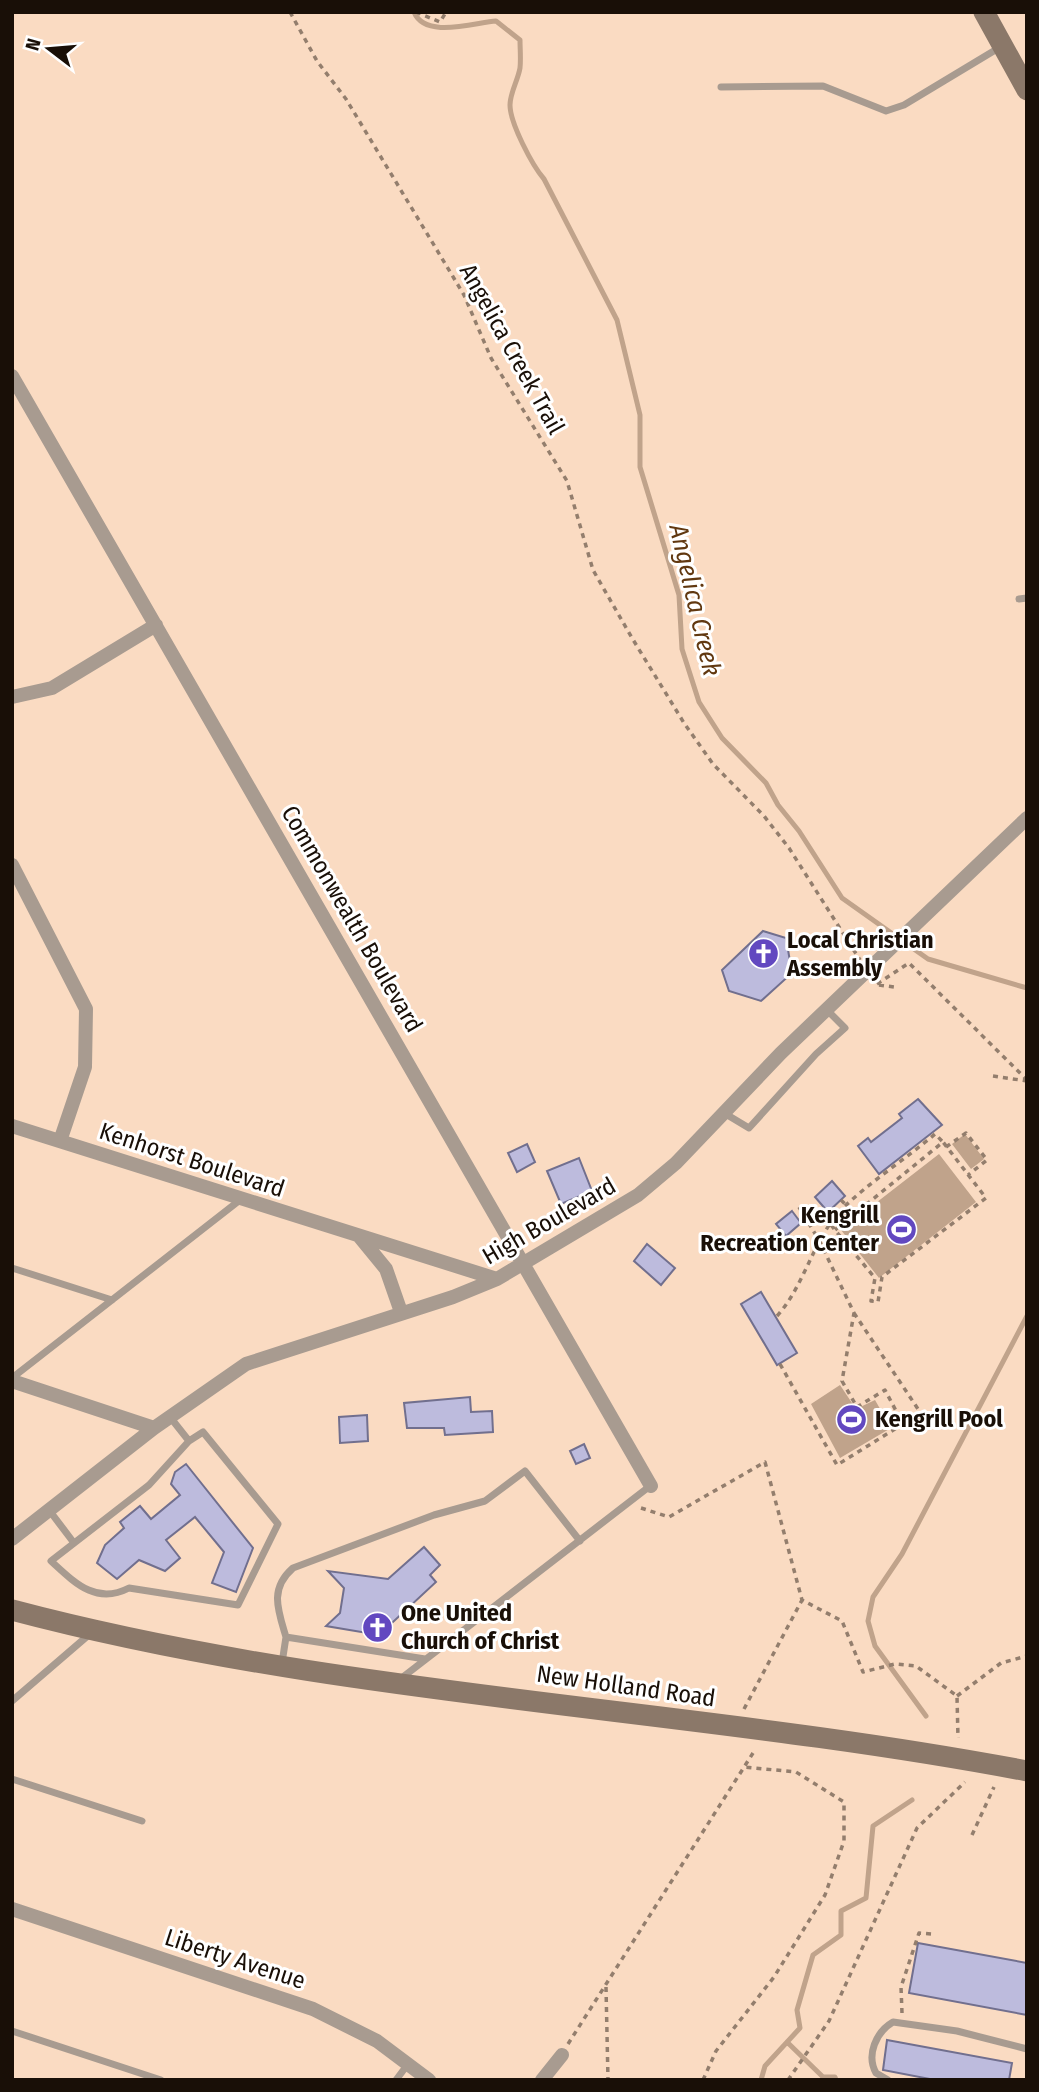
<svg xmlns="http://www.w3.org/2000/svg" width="1039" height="2092" font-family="'Fira Sans Condensed',sans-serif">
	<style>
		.water { fill: #c0a38b }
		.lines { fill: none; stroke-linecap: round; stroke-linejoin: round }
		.stream { stroke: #c0a38b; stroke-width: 5 }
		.building { fill: #bdbbdd; stroke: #716f8e; stroke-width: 2 }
		.path { stroke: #937e6d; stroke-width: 3.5; stroke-dasharray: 5 5; stroke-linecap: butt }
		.lane { stroke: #a89b90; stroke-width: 7 }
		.street { stroke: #a89b90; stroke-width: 14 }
		.secondary { stroke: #8b7869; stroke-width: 21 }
		.labels { text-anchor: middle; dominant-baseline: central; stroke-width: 6; stroke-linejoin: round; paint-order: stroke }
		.street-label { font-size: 24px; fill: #190f07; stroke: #fff }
		.poi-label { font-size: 24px; font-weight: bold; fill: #190f07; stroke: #fff; text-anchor: start }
		.water-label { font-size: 26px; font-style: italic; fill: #613810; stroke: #fff }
	</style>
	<rect width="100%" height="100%" fill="#fadbc2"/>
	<path class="water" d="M965,1134L984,1159L971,1169L952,1144Z
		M939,1154L976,1202L879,1278L841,1230Z
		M840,1385L856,1409L875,1400L891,1428L840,1458L811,1404Z"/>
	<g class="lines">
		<path class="stream" d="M414,12C425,39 473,23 496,21L520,40C520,49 521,59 520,68C518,80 510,93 510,105C510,123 532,165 544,179L617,320L640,415V467L679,595L682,649L699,702L722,738L766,783L778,805L799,831L842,898L928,959L1027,988
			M926,1716L875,1646L868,1621L873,1597L902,1554L1027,1316
			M787,2042L823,2077H835L836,2080
			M761,2080L765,2066L800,2028L797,2010L813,1955L841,1935V1911L866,1898L873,1826L912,1800"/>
	</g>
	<path class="building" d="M763,931L786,938L792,973L761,1001L729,991L722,970Z
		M918,1099L942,1125L879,1174L858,1146L868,1138L871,1142L902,1118L899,1114Z
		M527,1144L535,1162L517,1172L508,1153Z
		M579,1158L592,1191L561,1204L547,1171Z
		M832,1181L845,1196L828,1212L815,1197Z
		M792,1211L801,1223L786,1236L776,1224Z
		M647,1244L675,1268L661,1285L634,1261Z
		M761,1292L797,1353L777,1365L741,1304Z
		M470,1397L471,1412L492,1411L493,1432L445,1435L444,1428H407L404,1403Z
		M367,1415L368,1441L340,1443L339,1417Z
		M584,1444L590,1458L576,1464L570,1451Z
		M186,1464L253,1548L236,1592L212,1583L224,1552L195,1517L166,1540L180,1558L165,1571L139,1560L117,1579L97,1563L105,1545L124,1528L120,1522L140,1506L151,1519L180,1495L171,1484L175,1472Z
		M424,1547L440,1565L430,1575L436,1582L379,1635L326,1626L340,1613L344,1588L328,1571L388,1579Z
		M918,1943L1027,1963V2015L909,1993Z
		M887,2040L1012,2063L1009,2080H935L883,2070Z"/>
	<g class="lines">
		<path class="path" d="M290,12L317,61L346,99L464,295L491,358L567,481L593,570L632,638L684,723L713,764L764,816L789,848L860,960
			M416,12L440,22L446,12
			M877,984L909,963L1027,1080
			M879,985L894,987
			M993,1076L1027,1081
			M946,1147L966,1133L987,1160L968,1175
			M841,1200L847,1206
			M831,1225L835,1230L875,1278L871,1301L878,1302L882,1277L986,1198L943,1142L835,1230
			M854,1313L918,1409
			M777,1316C805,1285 813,1239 842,1209C867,1184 907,1158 935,1134L943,1142
			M780,1364L837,1465L903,1424L885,1390L857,1407L842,1381L854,1313L820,1242L799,1207
			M641,1508L669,1517L765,1462L802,1600L842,1621L863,1672L895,1664L916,1666L957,1696L958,1738
			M957,1696L1001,1663L1027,1656
			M744,1709L802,1600
			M972,1835L994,1787
			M606,1987L608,2080
			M902,2013L901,1987L919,1933L932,1934
			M568,2044L753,1753
			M703,2080L716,2051L774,1977L825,1895L844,1841V1802L796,1772L744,1767
			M788,2080L829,2021L917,1828L965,1782"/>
		<path class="lane" d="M721,87L823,86L886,111L904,105L1002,46
			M1019,599L1027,598
			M724,1113L749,1128L816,1054L845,1028L827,1010
			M12,1268L112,1300
			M12,1378L240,1200
			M170,1417L189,1441
			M203,1432L278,1524L238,1605L129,1588C96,1605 75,1583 51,1561L149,1485L189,1441Z
			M49,1510L74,1543
			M286,1637C278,1610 269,1589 293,1568L434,1515L485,1501L525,1471L580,1541
			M282,1663L286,1637L425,1659
			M399,1680L650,1486
			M12,1701L91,1633
			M12,1779L142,1821
			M12,2031L161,2080
			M396,2080L408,2064
			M888,2080L876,2073C866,2055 876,2032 893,2022L957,2031L1027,2049"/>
		<path class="street" d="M12,376L651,1486
			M12,697L52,688L156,625
			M12,865L86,1009L85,1067L60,1141
			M12,1126L497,1279
			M359,1236L386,1269L401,1312
			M12,1381L154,1428
			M12,1539L154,1428L246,1364L453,1297L497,1279L638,1195L676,1163L781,1053L1027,818
			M12,1909L313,2009L377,2041L429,2080
			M542,2080L562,2055"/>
		<path class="secondary" d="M984,12L1027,90
			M12,1610C344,1698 690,1707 1027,1771"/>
	</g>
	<defs>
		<symbol id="church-disc" viewBox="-11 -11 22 22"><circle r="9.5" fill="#6248c0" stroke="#fff"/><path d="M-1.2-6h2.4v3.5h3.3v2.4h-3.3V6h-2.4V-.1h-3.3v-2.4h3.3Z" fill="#fff"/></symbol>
		<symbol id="stadium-disc" viewBox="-11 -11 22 22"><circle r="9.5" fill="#6248c0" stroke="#fff"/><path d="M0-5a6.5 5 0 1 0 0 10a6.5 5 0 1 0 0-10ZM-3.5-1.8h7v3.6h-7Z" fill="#fff"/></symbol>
	</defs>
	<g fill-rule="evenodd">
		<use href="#church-disc" x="746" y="936" width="35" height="35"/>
		<use href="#stadium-disc" x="884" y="1212" width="35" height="35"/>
		<use href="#stadium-disc" x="834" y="1402" width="35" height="35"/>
		<use href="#church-disc" x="360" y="1610" width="35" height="35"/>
	</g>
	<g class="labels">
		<g class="street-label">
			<text transform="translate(512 349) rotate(61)">Angelica Creek Trail</text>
			<text transform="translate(352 919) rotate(60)">Commonwealth Boulevard</text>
			<text transform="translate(192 1160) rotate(18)">Kenhorst Boulevard</text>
			<text transform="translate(549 1221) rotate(-30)">High Boulevard</text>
			<text transform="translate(626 1686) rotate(8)">New Holland Road</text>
			<text transform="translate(235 1959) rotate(18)">Liberty Avenue</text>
		</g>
		<g class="poi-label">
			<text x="787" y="940">Local Christian<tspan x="787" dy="28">Assembly</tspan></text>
			<text x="879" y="1215" text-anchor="end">Kengrill<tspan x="879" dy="28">Recreation Center</tspan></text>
			<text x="875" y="1419">Kengrill Pool</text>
			<text x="401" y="1613">One United<tspan x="401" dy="28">Church of Christ</tspan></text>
		</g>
		<g class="water-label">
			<text transform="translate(695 600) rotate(77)">Angelica Creek</text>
		</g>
	</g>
	<rect width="1039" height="2092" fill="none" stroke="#190f07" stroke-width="28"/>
	<g transform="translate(49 49) rotate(286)" stroke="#ffffff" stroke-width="5" paint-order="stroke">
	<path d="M0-5L12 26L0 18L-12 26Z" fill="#190f07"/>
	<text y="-10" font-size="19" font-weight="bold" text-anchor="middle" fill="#190f07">N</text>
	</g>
</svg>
